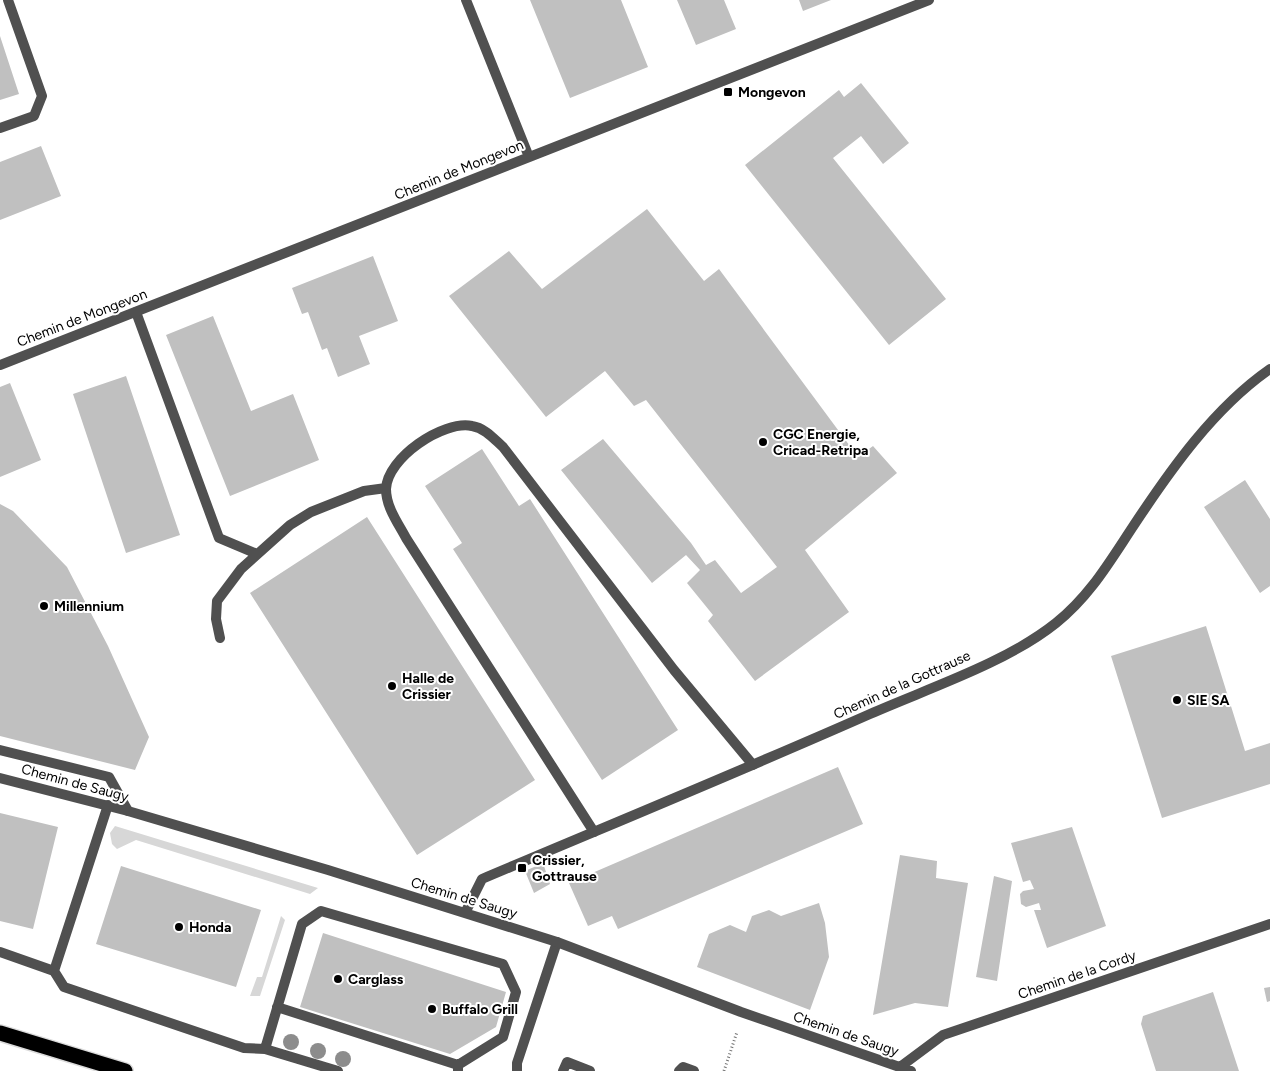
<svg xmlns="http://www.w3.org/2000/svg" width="1270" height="1071" font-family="Figtree,sans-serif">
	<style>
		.green { fill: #d7d7d7 }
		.building { fill: #c0c0c0 }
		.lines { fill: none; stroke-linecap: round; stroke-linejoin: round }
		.motorway-casing { stroke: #dbdbdb; stroke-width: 18 }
		.path { stroke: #727272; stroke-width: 3; stroke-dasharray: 1 2.5; stroke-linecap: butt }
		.service { stroke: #505050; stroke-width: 10 }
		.minor { stroke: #505050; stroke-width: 10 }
		.motorway { stroke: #000; stroke-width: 15 }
		.tree { fill: #8c8c8c }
		.poi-dot { fill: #000; stroke: #fff; stroke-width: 2 }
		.labels { text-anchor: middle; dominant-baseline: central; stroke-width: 4; stroke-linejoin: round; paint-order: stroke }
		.poi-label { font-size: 14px; font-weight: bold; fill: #000; stroke: #fff; text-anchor: start }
		.street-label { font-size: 14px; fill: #000; stroke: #fff }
	</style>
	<rect width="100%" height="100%" fill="#fff"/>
	<path class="green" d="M115,826L318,888L310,894L136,840L117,849L112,844L110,833Z
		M281,916L285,920L260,996H250L257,977H262Z"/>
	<path class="building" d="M530,0H621L648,67L570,98Z
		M677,0H724L736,29L696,45Z
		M799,0H831L803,11Z
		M0,36L19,94L0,100Z
		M861,83L909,143L883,164L861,136L833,158L946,299L889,345L745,165L839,90L844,97Z
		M41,146L61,196L0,220V162Z
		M647,209L704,281L719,269L858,457L873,446L897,473L805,550L849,612L755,681L708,621L713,615L687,583L700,570L686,555L652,583L561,470L603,439L691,543L706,565L715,560L741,593L777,567L646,400L634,406L605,371L546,417L449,296L509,251L542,289Z
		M373,256L398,321L359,336L370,364L338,377L327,348L322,350L308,312L302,314L292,288Z
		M213,316L251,411L293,394L319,460L230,496L166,335Z
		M126,376L180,535L126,553L73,394Z
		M10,383L41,460L0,477V387Z
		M482,449L519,506L530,499L678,730L602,780L453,549L462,543L425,486Z
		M1245,480L1270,519V586L1260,593L1204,507Z
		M0,504L13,511L67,567L108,646L149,737L135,770L0,736Z
		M367,517L535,780L417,855L250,593Z
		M1206,626L1245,751L1270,743V784L1162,818L1111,656Z
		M838,767L863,824L618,929L612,916L588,926L569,883Z
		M0,813L58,827L33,929L0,921Z
		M1072,827L1106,926L1047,948L1034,910H1041L1039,903L1026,907L1021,904L1020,894L1023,891L1034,889L1030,880L1023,882L1011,843Z
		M900,855L937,861L936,878L968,883L948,1007L915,1003L873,1015Z
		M543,863L550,884L534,893L525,871Z
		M121,866L261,910L236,987L96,944Z
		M994,876L1012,881L997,981L976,977Z
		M819,903L825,923L829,957L810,1010L697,967L709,934L730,925L746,932L752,916L769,910L781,916Z
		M323,933L506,992L496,1027L450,1054L300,1007Z
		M1270,987V1001L1267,1002L1264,988Z
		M1213,992L1239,1071H1156L1141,1024L1143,1016Z"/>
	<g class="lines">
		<defs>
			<path id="motorway" d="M0,1033L125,1071"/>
		</defs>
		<use href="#motorway" class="motorway-casing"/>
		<path class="path" d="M724,1071L737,1032"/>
		<path class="service" d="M0,128L34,116L42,96L8,0
			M136,312L219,538L257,554
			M220,638L216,619L217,601L241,569L290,525L311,512L364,491L386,488
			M0,750L109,777L128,811
			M594,832L406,538C398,523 386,507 386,489C387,458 443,420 472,426C485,428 494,439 503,447L674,670L753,765
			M0,952L54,971L108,805
			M54,971L64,987L244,1048L265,1049
			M277,1007L458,1065
			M338,1071L265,1049L302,924L321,911L503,964L516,992L503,1037L458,1065V1071
			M517,1071V1063L557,942
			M563,1071L567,1062L590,1071
			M679,1071L683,1067L694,1071"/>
		<path class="minor" d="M466,0L529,157
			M0,365L929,0
			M0,778L128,811L328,870L557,942L741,1012L911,1071
			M465,913L482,879C612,824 741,771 870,714C929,688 1006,663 1056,623C1090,596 1110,561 1134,525C1171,469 1214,408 1270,369
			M900,1067L943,1035L1270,924"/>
		<use href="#motorway" class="motorway"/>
	</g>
	<g class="tree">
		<circle cx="291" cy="1042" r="8"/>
		<circle cx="318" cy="1051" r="8"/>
		<circle cx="343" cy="1059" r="8"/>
	</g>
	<g class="poi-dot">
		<rect x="723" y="87" width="10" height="10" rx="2.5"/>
		<circle cx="763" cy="442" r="5"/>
		<circle cx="44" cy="606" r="5"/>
		<circle cx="392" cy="686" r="5"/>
		<circle cx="1177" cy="700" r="5"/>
		<rect x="517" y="863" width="10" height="10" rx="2.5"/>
		<circle cx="179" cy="927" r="5"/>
		<circle cx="338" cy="979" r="5"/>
		<circle cx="432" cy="1009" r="5"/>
	</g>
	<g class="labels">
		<g class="poi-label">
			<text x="738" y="92">Mongevon</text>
			<text x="773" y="434">CGC Energie,<tspan x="773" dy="16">Cricad-Retripa</tspan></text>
			<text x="54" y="606">Millennium</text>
			<text x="402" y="678">Halle de<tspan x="402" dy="16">Crissier</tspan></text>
			<text x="1187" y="700">SIE SA</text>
			<text x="532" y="860">Crissier,<tspan x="532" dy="16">Gottrause</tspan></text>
			<text x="189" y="927">Honda</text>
			<text x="348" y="979">Carglass</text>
			<text x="442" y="1009">Buffalo Grill</text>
		</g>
		<g class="street-label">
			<text transform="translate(459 170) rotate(-22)">Chemin de Mongevon</text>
			<text transform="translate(82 318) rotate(-21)">Chemin de Mongevon</text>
			<text transform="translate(902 685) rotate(-24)">Chemin de la Gottrause</text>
			<text transform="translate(75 783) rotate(15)">Chemin de Saugy</text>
			<text transform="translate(464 898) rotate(17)">Chemin de Saugy</text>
			<text transform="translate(1077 975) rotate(-19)">Chemin de la Cordy</text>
			<text transform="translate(846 1034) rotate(19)">Chemin de Saugy</text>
		</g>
	</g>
</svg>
